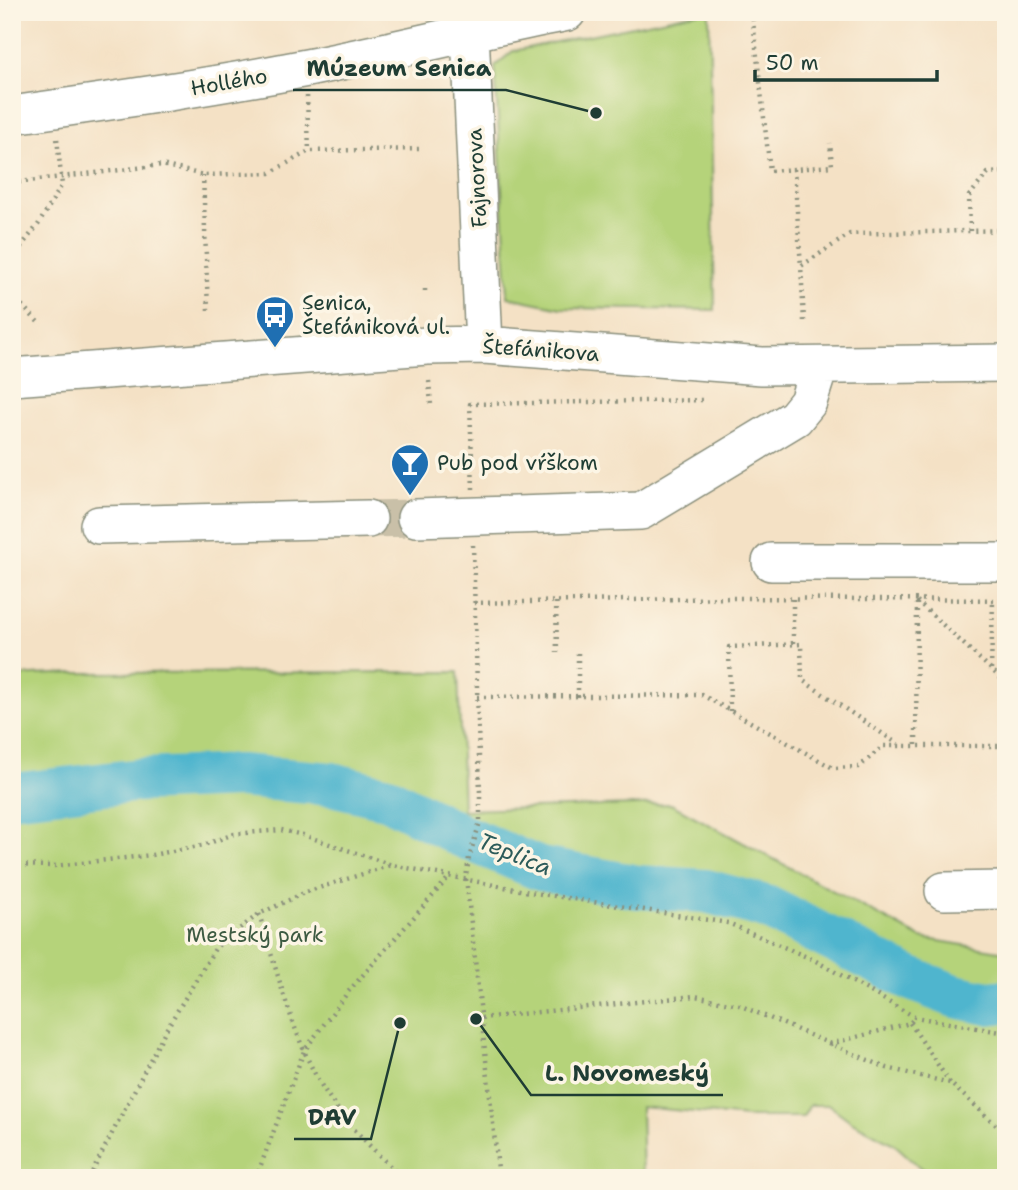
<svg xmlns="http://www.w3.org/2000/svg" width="1018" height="1190" font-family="'Shantell Sans',sans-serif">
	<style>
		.green { fill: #b5d37a; stroke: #6a8857; stroke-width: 2 }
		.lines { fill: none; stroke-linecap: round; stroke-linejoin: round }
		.river { stroke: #4fb5ce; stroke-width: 44 }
		.minor-tunnel { stroke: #c9c0a8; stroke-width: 37; stroke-dasharray: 37 18; stroke-linecap: butt }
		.minor-casing { stroke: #8a8f7c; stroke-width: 40 }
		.path { stroke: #8a8f7c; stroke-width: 4.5; stroke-dasharray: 2 5; stroke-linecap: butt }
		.minor { stroke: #fff; stroke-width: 37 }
		.labels { text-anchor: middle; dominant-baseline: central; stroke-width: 7; stroke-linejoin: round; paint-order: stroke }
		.street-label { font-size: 21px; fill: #1f3d34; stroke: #fcf5e5 }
		.poi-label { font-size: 21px; fill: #1f3d34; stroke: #fcf5e5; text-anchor: start }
		.park-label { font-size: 21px; fill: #3d5b42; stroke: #fcf5e5 }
		.water-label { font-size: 23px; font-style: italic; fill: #2b5b5a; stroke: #fcf5e5 }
		.leader { fill: none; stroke: #1f3d34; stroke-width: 2.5 }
		.callout-dot { fill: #1f3d34; stroke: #fcf5e5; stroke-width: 2.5 }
		.callout-label { font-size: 23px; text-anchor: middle; font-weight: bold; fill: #1f3d34; stroke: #fcf5e5; stroke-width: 7; stroke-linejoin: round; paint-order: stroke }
	</style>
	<rect width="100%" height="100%" fill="#fcf5e5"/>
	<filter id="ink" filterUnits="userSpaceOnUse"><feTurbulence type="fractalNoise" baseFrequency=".0143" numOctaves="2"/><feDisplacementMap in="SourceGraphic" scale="14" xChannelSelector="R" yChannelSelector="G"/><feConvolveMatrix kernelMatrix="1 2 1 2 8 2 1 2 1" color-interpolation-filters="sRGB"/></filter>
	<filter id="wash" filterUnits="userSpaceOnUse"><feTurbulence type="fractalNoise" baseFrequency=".00686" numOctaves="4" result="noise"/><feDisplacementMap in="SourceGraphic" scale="28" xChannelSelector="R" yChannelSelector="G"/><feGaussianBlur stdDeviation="1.57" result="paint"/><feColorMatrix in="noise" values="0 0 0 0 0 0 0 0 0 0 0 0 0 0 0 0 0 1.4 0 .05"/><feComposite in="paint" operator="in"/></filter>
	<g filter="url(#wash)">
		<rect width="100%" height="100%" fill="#f4e1c5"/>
		<path class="green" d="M700,12H709L715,310L561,308L508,297L495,66L513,51Z
			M458,672L463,810L671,804L921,938L1006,952V1178H932L894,1144L852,1122L829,1105H810L803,1117H747L641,1107L643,1178H12V676L76,673Z"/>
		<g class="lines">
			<path class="river" d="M12,795L141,780L240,776L332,784L388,798L460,835L540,869L638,887L706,891L766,907L911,979L955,996L988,1003L1006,1001"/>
		</g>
	</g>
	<g filter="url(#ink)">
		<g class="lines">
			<path class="minor-tunnel" d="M368,519L416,518"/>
			<defs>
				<path id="minor" d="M466,12L470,31L484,345
					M12,115C111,101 209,87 307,68C394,51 480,29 567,12
					M12,377L427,346L484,345L762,366L1006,363
					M416,518L641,511L795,418L808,402L819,367
					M99,525L368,519
					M771,562H1006
					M944,891L1006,890"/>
			</defs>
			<use href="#minor" class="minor-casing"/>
			<path class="path" d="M752,12L770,171L832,166L830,143
				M307,96L309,151
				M794,169L801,266
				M203,175L208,310
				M12,183L162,165L203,175L270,173L309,151L419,149
				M970,231L969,196L988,173L1006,172
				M12,258L38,225L62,185L57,138
				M425,289V294
				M12,295L39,323
				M804,321L801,266L850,234L1006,230
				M429,381L431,405
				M473,489L470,404L703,400
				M473,545L480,793V822L469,858L466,878L499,1178
				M793,599V645
				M917,601L1006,683
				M556,602L557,653
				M474,603L733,598L1006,600
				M578,653V697
				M991,669L993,601
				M477,697L702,695L833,768L859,767L883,746H1006
				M730,711L729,647L801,644L802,680L898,744
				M916,745L917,601
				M12,865L54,866L152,855L204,845L234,834L281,830L303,835L392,865L535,893L728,923L814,960L915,1017L1006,1033
				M259,914C277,969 295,1047 327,1094C347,1125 376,1152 402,1178
				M481,1018L695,996L739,1005L887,1068L950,1083L1006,1134
				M910,1023L950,1083
				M830,1044L910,1023L915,1017
				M89,1178L164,1033L216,947L259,914L306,892L391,865
				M256,1178L304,1051L348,992L450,876"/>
			<use href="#minor" class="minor"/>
		</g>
	</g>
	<defs>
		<symbol id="bus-pin" viewBox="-11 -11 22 30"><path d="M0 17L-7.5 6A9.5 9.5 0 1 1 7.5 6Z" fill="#1f6fb2" stroke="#fcf5e5"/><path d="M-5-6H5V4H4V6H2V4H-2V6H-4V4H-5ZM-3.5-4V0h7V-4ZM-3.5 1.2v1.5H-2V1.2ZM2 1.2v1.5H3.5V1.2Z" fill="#fff"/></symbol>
		<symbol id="bar-pin" viewBox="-11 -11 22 30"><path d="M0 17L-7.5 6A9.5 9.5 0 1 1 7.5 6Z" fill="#1f6fb2" stroke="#fcf5e5"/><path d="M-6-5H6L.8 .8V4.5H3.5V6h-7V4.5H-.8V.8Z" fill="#fff"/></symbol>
	</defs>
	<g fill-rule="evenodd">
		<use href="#bus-pin" x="253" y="293" width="44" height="60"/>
		<use href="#bar-pin" x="388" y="441" width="44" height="60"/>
	</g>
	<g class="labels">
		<g class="street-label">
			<text transform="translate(229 82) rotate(-10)">Hollého</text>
			<text transform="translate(477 178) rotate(-93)">Fajnorova</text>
			<text transform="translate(541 350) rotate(4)">Štefánikova</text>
		</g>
		<g class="poi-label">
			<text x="302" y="303">Senica,<tspan x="302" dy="24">Štefániková ul.</tspan></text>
			<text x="437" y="463">Pub pod vŕškom</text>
		</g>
		<g class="park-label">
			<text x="255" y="935">Mestský park</text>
		</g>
		<g class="water-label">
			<text transform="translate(515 854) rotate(22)">Teplica</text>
		</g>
	</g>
	<path class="leader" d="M596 113L506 90H293M476 1019L531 1095H723M400 1023L371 1139H294"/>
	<g class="callout-dot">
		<circle cx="596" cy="113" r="7"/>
		<circle cx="476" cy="1019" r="7"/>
		<circle cx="400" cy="1023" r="7"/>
	</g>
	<g class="callout-label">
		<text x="399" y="76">Múzeum Senica</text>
		<text x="627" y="1081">L. Novomeský</text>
		<text x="332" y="1125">DAV</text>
	</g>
	<rect width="1018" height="1190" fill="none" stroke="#fcf5e5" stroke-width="42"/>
	<path d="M755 70v10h182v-10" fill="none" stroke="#1f3d34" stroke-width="3.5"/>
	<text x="766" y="70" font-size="21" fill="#1f3d34" stroke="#fcf5e5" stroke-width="5" paint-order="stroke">50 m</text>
</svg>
